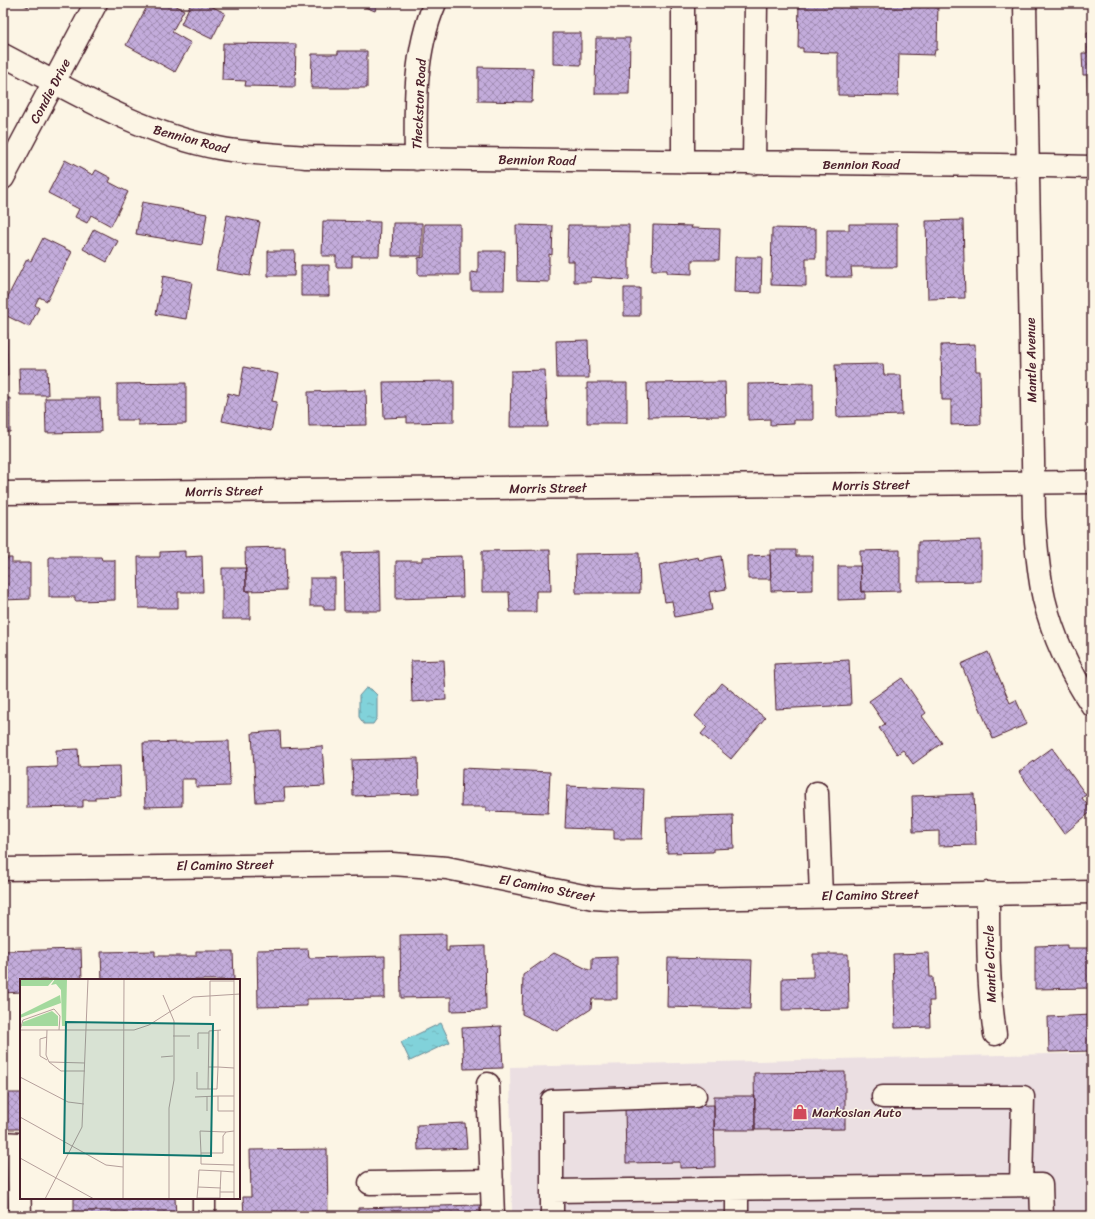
<svg xmlns="http://www.w3.org/2000/svg" width="1095" height="1219" font-family="Sriracha,sans-serif">
	<style>
		.built { fill: #ebdfe2 }
		.water { fill: url(#water-ripples); stroke: #6b8a94 }
		.building { fill: url(#building-cross-hatch); stroke: #4a1f2b }
		.lines { fill: none; stroke-linecap: round; stroke-linejoin: round }
		.minor-casing { stroke: #4a1f2b; stroke-width: 25 }
		.minor { stroke: #fcf5e5; stroke-width: 22 }
		.labels { text-anchor: middle; dominant-baseline: central; stroke-width: 3; stroke-linejoin: round; paint-order: stroke }
		.street-label { font-size: 13px; fill: #4a1f2b; stroke: #fcf5e5 }
		.poi-label { font-size: 13px; fill: #4a1f2b; stroke: #fcf5e5; text-anchor: start }
		.inset-road { fill: none; stroke: #b59f9b; stroke-width: 1 }
		.view { fill: #0f766e; fill-opacity: 0.15; stroke: #0f766e; stroke-width: 2 }
		.inset-edge { fill: none; stroke: #4a1f2b; stroke-width: 2 }
	</style>
	<defs>
		<pattern id="water-ripples" width="26" height="14" patternUnits="userSpaceOnUse"><rect width="26" height="14" fill="#81d2da"/><path d="M2 4q2-2 4 0t4 0M15 11q2-2 4 0t4 0" fill="none" stroke="#71b4bb"/></pattern>
		<pattern id="building-cross-hatch" width="8" height="8" patternUnits="userSpaceOnUse"><rect width="8" height="8" fill="#c3acdb"/><path d="M0 0l8 8M0 8l8-8" fill="none" stroke="#a08bb2"/></pattern>
	</defs>
	<rect width="100%" height="100%" fill="#fcf5e5"/>
	<filter id="ink" filterUnits="userSpaceOnUse"><feTurbulence type="fractalNoise" baseFrequency=".025" numOctaves="2"/><feDisplacementMap in="SourceGraphic" scale="8" xChannelSelector="R" yChannelSelector="G"/><feConvolveMatrix kernelMatrix="1 2 1 2 8 2 1 2 1" color-interpolation-filters="sRGB"/></filter>
	<g filter="url(#ink)">
		<path class="built" d="M1090,1053L1092,1216H512L510,1067Z"/>
		<path class="water" d="M366,688L371,689L377,695V718L373,724H364L359,717V696Z
			M441,1023L450,1042L410,1061L401,1042Z"/>
		<path class="building" d="M21,3H30L28,7Z
			M149,3H171L184,10L172,32L191,43L175,72L126,45Z
			M191,3H205L225,13L212,39L181,24Z
			M355,3H378L375,11Z
			M799,3H938L937,50H935L934,55L899,54L898,96L838,95V53L803,52V48H798Z
			M553,33H581V65L553,64Z
			M1087,33H1092V101H1088L1087,75H1083L1082,53H1087Z
			M596,38H630L629,94H595Z
			M223,43L296,44L295,87L245,86L246,81L222,80Z
			M338,51H367V88H311L312,54H338Z
			M478,67L533,68L532,102L478,101Z
			M65,160L93,175L96,170L111,178L109,182L128,192L111,226L91,215L87,223L75,217L79,209L48,193Z
			M142,202L207,214L202,245L136,234Z
			M227,215L260,222L250,276L216,270Z
			M963,220L965,298L928,299L926,221Z
			M323,221L380,222L379,256H352V267H336V256H322Z
			M393,223H422V256H392Z
			M424,224H460V275H418V258L424,257Z
			M849,224H897V267H851L852,277H827V230H849Z
			M516,225L553,226L552,255L549,254V282L517,281Z
			M568,225H629V280L591,277V282H574V261H567Z
			M653,225L692,226L691,228L720,229L719,260H692V274L667,273V270H652Z
			M772,228L816,229V258H806V286L771,285Z
			M94,229L118,241L107,262L83,249Z
			M43,238L72,252L47,301L39,297L35,305L39,308L29,327L3,314L6,306L4,304L27,259L31,261Z
			M268,251H295L294,276H268Z
			M478,251H505L504,290H471V272L478,273Z
			M735,257H762L761,293L734,292Z
			M301,265H329V296H301Z
			M163,276L192,282L186,319L156,314Z
			M624,288H640V316H624Z
			M1091,330H1092L1091,373Z
			M3,333H7L8,376H3Z
			M588,340L589,378H557L556,341Z
			M975,344L976,371H980L981,424L951,425V400H942L941,345Z
			M883,364L884,375H901L902,415L837,417L835,365Z
			M244,367L278,374L272,401L277,402L271,431L222,421L228,393L239,396Z
			M19,368H47L48,395H20Z
			M545,370L548,427H510L511,371Z
			M454,381V422L407,423V417L384,418L383,382Z
			M725,382L726,416L648,417L647,383Z
			M186,383V424L138,425V420H117V384Z
			M587,383H627V423H587Z
			M813,383V420H794V424L770,425V419L748,420V384Z
			M1087,385H1092V423H1088Z
			M366,390L367,425L309,426L308,392Z
			M3,398H10V432H3Z
			M45,398H100L101,432L46,433Z
			M981,540V581L918,582V542Z
			M285,547L286,590L246,591L245,548Z
			M550,550L551,591H536V612H510L509,592H482V551Z
			M770,550H796V556H813V590L771,591Z
			M900,550V591L861,592L860,551Z
			M185,551V557L202,556L203,592H178V608H139L138,557H160V552Z
			M380,552L381,611H344L343,553Z
			M639,553L640,593H576L575,554Z
			M770,555L771,579H748V556Z
			M462,556L463,597L396,599V561H422V557Z
			M721,556L726,589L709,592L712,610L675,617L672,601L665,602L659,565L698,557L699,560Z
			M49,557H101L102,560H115V600L75,601V597H49Z
			M3,558H12V563H30V599L3,600Z
			M838,566H860L861,592L865,591V599L838,600Z
			M222,568H246V591H250V619H222Z
			M310,578H335V610H324V606H310Z
			M988,652L1010,703L1016,700L1027,724L993,739L961,664Z
			M444,660L446,700L412,702L411,661Z
			M849,660L851,705L776,709L774,664Z
			M902,678L926,713L922,716L942,743L913,764L903,750L897,754L879,728L885,724L869,701Z
			M722,683L765,718L731,759L701,734L707,727L695,716Z
			M280,731L281,748L322,746L325,786L284,788L285,801L256,802L252,733Z
			M229,741L230,786L196,787V779H182V806L145,807L143,743Z
			M1052,748L1086,795L1082,798L1092,811L1064,834L1019,772Z
			M78,749L79,767L120,766L121,796L95,797V800H83V807L27,808V768L57,767L56,750Z
			M418,758L419,794L353,796L352,760Z
			M462,768L550,772L548,813L486,811V807H461Z
			M567,786L644,789L642,839H614V830L565,828Z
			M974,794L976,845L939,846V831L913,832L912,796Z
			M733,815L734,848L713,849V852L667,853L666,817Z
			M446,934V951H449V947L485,946L486,1010L451,1011V997L401,998L400,935Z
			M1067,945V948H1092V988L1035,989V946Z
			M81,949L82,980H21V992L3,993V951Z
			M308,949L309,958L385,956V998L307,999V1006L258,1007L257,950Z
			M155,951V956H196V951H233L234,980H102L101,952Z
			M554,953L589,970H592V958L617,957V999H592L591,1009L557,1031L522,1014L523,975Z
			M929,953L930,977H933L934,1001H929L930,1027L895,1028L893,954Z
			M813,954H848L849,1009L782,1010V978L813,977Z
			M668,958L752,960L750,1009L667,1007Z
			M1092,1015V1051L1049,1052L1048,1017Z
			M501,1026L503,1068L464,1069L462,1028Z
			M845,1072V1129L755,1130L754,1073Z
			M3,1093H21V1129H3Z
			M714,1096H755V1130H714Z
			M714,1105L715,1167L680,1168V1162L626,1163L625,1107Z
			M465,1123L467,1148L418,1150L417,1125Z
			M327,1149L328,1216H244L243,1197H251L250,1150Z
			M74,1198H175L176,1216H74Z
			M480,1205V1216H358V1208Z"/>
		<g class="lines">
			<defs>
				<path id="minor" d="M683,3V162
					M1025,3L1034,517C1036,545 1038,572 1044,599C1053,636 1071,674 1092,705
					M3,55C72,91 140,133 218,148C246,154 277,154 306,157L999,165L1092,167
					M416,159C415,106 414,52 435,3
					M754,163L756,3
					M3,178L96,3
					M3,493L1092,482
					M817,793L821,896
					M3,869L392,864L447,868L593,898L626,900L1092,892
					M988,893C988,941 988,987 995,1034
					M488,1084L493,1216
					M883,1097H1023L1021,1185
					M3,1143L18,1144L20,1216
					M370,1183L492,1181
					M552,1191L1041,1185L1042,1216
					M204,1216V1198
					M552,1216V1101L695,1096
					M737,1216V1189"/>
			</defs>
			<use href="#minor" class="minor-casing"/>
			<use href="#minor" class="minor"/>
		</g>
	</g>
	<defs>
		<symbol id="shop-bare" viewBox="-9 -9 18 18"><path d="M-5-2.5h2.3a2.7 3.5 0 0 1 5.4 0H5L5.5 6h-11ZM-1.5-2.5h3a1.5 2.3 0 0 0-3 0Z" fill="#d1495b" stroke="#fcf5e5" stroke-width="2.5" paint-order="stroke"/></symbol>
	</defs>
	<g fill-rule="evenodd">
		<use href="#shop-bare" x="789" y="1101" width="22" height="22"/>
	</g>
	<g class="labels">
		<g class="street-label">
			<text transform="translate(50 91) rotate(-62)">Condie Drive</text>
			<text transform="translate(419 104) rotate(-87)">Theckston Road</text>
			<text transform="translate(191 139) rotate(15)">Bennion Road</text>
			<text transform="translate(537 160) rotate(1)">Bennion Road</text>
			<text x="861" y="164">Bennion Road</text>
			<text transform="translate(1031 360) rotate(-91)">Mantle Avenue</text>
			<text transform="translate(871 485) rotate(-1)">Morris Street</text>
			<text transform="translate(548 488) rotate(-1)">Morris Street</text>
			<text transform="translate(224 491) rotate(-1)">Morris Street</text>
			<text transform="translate(225 865) rotate(-1)">El Camino Street</text>
			<text transform="translate(547 888) rotate(11)">El Camino Street</text>
			<text transform="translate(870 895) rotate(-1)">El Camino Street</text>
			<text transform="translate(990 964) rotate(-92)">Mantle Circle</text>
		</g>
		<g class="poi-label">
			<text x="812" y="1112">Markosian Auto</text>
		</g>
	</g>
	<g transform="translate(20 979)">
		<rect width="220" height="220" fill="#fcf5e5"/>
		<path d="M0,0H34L28,7H0ZM35,0H47L46,47H42L41,11L36,5L31,6ZM40,16L41,24L0,39V36ZM32,32L38,37V47H2L3,43Z" fill="#a3d99d"/>
		<path class="inset-road" d="M214,0V220M143,16L154,42V101L149,129V220M190,37V2H214M0,51H114L129,46L173,18L220,15M0,51L3,41L34,30L40,37L39,51M27,51L26,76L29,83L65,84M153,57H170M178,70V54H189M141,78L153,77M27,81L20,77V60L27,58M29,83L41,92H65M188,88H198V51M177,93V110H197L198,88L214,89M0,98L48,123L64,125M188,110L189,52L201,51M214,117H198V132H214M175,118L198,117M187,118V132M0,138L86,186L103,188M214,152L206,153L203,157V174H181V185L214,186M181,174L180,152L206,153M0,179L74,220M214,193L201,192L200,213H214M178,208L177,219H200V213M201,209L178,208L179,191L201,192M25,220L62,148L68,0M103,220L104,0"/>
		<path class="view" d="M46,43L193,45L191,177L44,174Z"/>
		<rect width="220" height="220" class="inset-edge"/>
	</g>
	<rect width="1095" height="1219" fill="none" stroke="#fcf5e5" stroke-width="16"/>
	<rect x="8" y="8" width="1079" height="1203" fill="none" stroke="#4a1f2b" stroke-width="1.5" filter="url(#ink)"/>
</svg>
